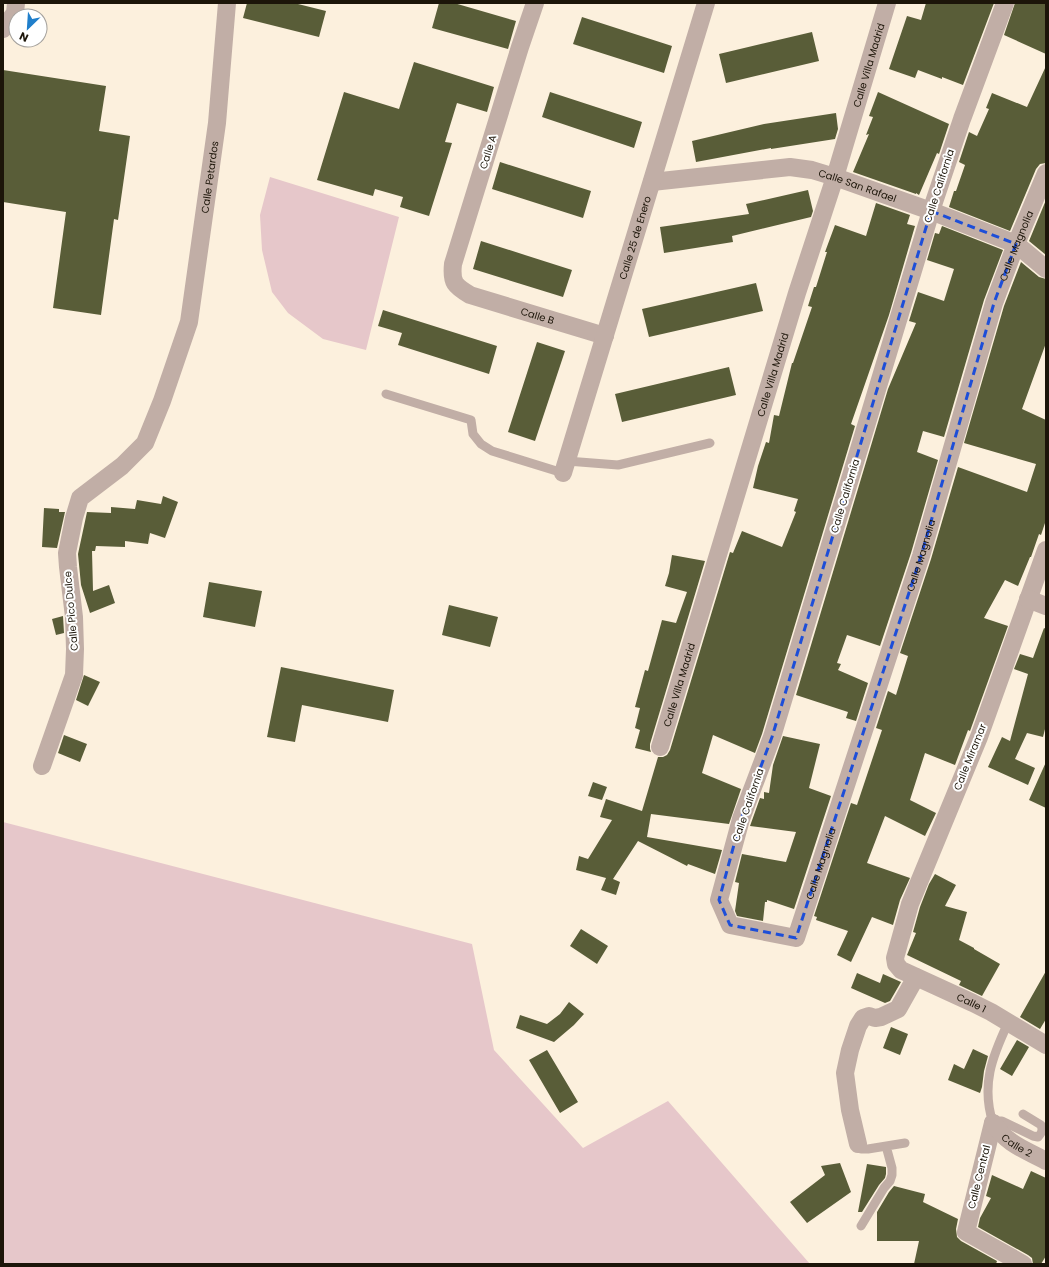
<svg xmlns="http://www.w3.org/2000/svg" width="1049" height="1267" font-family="Poppins,sans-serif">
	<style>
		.green { fill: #e6c7ca }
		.building { fill: #595d38 }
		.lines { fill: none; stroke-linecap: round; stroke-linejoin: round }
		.service { stroke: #c1aea6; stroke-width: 9 }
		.minor { stroke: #c1aea6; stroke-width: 18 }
		.marked { fill: none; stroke: #1d4ed8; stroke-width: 3; stroke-dasharray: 8 5; stroke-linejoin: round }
		.labels { text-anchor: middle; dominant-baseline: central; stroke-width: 4; stroke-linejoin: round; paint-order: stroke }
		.street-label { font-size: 10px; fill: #1c1509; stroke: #fff }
	</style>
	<rect width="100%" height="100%" fill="#fcf0dd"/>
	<path class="green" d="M270,177L399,217L366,350L323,339L288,313L272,292L262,250L260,215Z
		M3,822L472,944L494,1050L583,1148L668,1101L810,1264H3Z"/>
	<path class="building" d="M247,3H294L326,11L319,37L243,18Z
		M439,3H454L516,21L508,49L432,28Z
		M926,3H994L963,85L942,77V79L918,70L915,78L889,69L907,16L921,20Z
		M1015,3H1046V54L1004,35Z
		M582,17L672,46L664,73L573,44Z
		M812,32L819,61L726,83L719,54Z
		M414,62L494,87L487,112L457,103L445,142L452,143L429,216L400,207L403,197L375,189L373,196L317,180L344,92L399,109Z
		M1046,66V163L1040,164L1036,169L1010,231L949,207L954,191H956L965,165L959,162L969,132L977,136L989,109L986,108L992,93L1027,107Z
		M3,70L106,86L99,131L130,136L118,220L114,219L101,315L53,308L66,212L3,202Z
		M550,92L642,122L634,148L542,117Z
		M878,92L949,124L939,154L937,153L919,195L916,193V194L853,172L869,134L866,135L873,117L869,116Z
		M836,113L838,129L835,139L771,149V148L696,162L692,141L764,124Z
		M500,162L591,191L583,218L492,189Z
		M808,190L813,211L811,217L732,236L733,242L664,253L660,227L749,214L746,204Z
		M1046,200V255L1029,241Z
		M876,203L910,215L907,224L915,226L889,315L851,424L855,426L762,734L755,753L713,735L702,773L741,789L729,824L651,814L647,837L722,850L715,874L688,864L687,866L638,841L613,879L620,882L616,895L601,890L606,878L576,870L579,856L588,859L612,820L600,817L606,799L642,811L658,757H663L667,755L670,750L730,552L733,553L742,531L782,547L796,512L794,511L798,499L753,488L758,466L766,442L769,443L774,415L779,416L792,363H793L812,307L808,306L814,287H816L827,252H825L835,225L866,236Z
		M942,226L1003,250L984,300L944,437L923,431L917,452L938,460L911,553L880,646L847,635L837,663L841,664L838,670L868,683L856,721L846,718L848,712L796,695L888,389L916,323L909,321L918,292L944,301L954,269L927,260L935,233L939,234Z
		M481,241L572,270L563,297L473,269Z
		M1021,262L1039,277L1046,279V343L1022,409L1046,420V520L1041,535L1039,534L1031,557H1030L1018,586L1005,580L984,618L1008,626L970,731L968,730L955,765L925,753L910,800L936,813L925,836L885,816L867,863L910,878L900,900L893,925L872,917L851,962L837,955L848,931L816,920L817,917L814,916L851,803L857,805L882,730L876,728L888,691L896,695L908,656L900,653L931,559L958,467L1027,492L1036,464L964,443L1004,306Z
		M756,283L763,311L649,337L642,309Z
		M383,310L497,346L489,374L398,345L402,333L378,326Z
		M537,342L565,351L535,441L508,432Z
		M729,367L736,395L622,422L615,394Z
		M163,496L178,502L165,538L150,533L148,544L125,541V547L96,546L95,551H92L93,591L109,585L115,603L90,613L81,585L78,554L87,512L111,513V507L135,509L137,500L161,504Z
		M44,508L59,509V512H65L57,548L42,547Z
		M672,555L705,561L650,744V749L651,752L635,748L640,730L635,728L640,708L635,707L645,670L648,671L662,620L676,623L687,592L665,586L669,573Z
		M209,582L262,591L255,627L203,617Z
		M449,605L498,617L490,647L442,635Z
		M63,616L64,633L56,635L52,619Z
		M1044,628L1046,629V725L1043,737L1027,733L1015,759L1035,768L1028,785L988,767L1002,737L1010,741L1028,674L1014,669L1020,654L1033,658Z
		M281,667L394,690L388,722L302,705L295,742L267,737Z
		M84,675L100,682L88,706L76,700Z
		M64,735L87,744L80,762L58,753Z
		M783,736L820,744L809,788L831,796L794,909L767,900V902H765L763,921L737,916L735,911L739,883L735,882L742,854L786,862L796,832L750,826L760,798L764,799V792L769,793L773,765Z
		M1046,762V808L1029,800Z
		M593,782L607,787L602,800L588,796Z
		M935,874L956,885L945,906L967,912L959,940L974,948V949L1000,964L982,996L959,985L961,981L907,955L916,933L913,932L920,907L929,884Z
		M581,929L608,946L597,964L570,946Z
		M1046,971V1019L1040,1029L1020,1017Z
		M857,973L880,983L883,974L901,982L890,1001L885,1003L851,988Z
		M569,1002L584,1014L574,1025L554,1042L516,1028L520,1015L547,1024L560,1014Z
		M891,1027L908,1034L900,1055L883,1048Z
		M1017,1040L1029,1047L1012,1076L1000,1069Z
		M973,1049L988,1056L984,1071L982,1087L980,1093L948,1080L954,1064L964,1069Z
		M547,1050L578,1102L560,1113L529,1060Z
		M840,1163L851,1192L807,1223L790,1202L825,1175L821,1166Z
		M867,1164L886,1167V1174L885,1178L879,1185L862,1212H858Z
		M1031,1171L1046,1178V1256L1041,1264H1033L1032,1258L1028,1255L978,1227L980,1218L991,1198L986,1196L992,1175L1023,1189Z
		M894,1186L925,1194L923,1202L958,1219L956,1229L957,1237L961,1241L997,1261L996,1264H914L919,1241H877V1212L889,1192Z"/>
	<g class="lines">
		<path class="service" d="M386,394L471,420L473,434L481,444L492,451L563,473
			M567,461L618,465L710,443
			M1008,1023C992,1057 981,1085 993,1123L997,1121H1002L1033,1136L1038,1137C1042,1133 1043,1130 1041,1125L1023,1114
			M858,1144L861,1149H868L905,1143
			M861,1226L884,1188L890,1181L892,1175V1168L886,1146"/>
		<g class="minor">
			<path id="s1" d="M535,3L520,47L453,264C451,283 455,286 470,295L605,336"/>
			<path id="s2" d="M1005,3L962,119L931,211L772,737L741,819L719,900L730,925L796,938L921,556L994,303L1016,244L1046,173"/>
			<path d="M3,29L15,13L16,3"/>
			<path id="s3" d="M652,182L790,167L812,170L835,177L931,211L1016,244L1046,269"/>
			<path id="s4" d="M563,473L706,3"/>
			<path id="s5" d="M1046,550L979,737L910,904L895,958L896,964L901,970L973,1003L991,1012L1046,1045"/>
			<path d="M1028,599L1046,606"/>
			<path id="s6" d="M660,747L797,293L835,177L887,3"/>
			<path id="s7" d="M42,766L74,675L75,649L74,617L68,567L67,553L74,518L80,498L122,466L145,443L162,401L189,322L217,123L227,3"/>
			<path d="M993,1123L966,1232L1023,1264"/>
			<path id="s8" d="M993,1123C1008,1145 1024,1149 1046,1161"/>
			<path d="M858,1144L850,1110L845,1073L850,1050L858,1026L863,1018L869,1016L875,1018L881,1017L898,1009L916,977"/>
		</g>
	</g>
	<path class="marked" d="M931,211L1016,244L994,303L921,556L796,938L730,925L719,900L741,819L772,737Z"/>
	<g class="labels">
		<g class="street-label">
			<text stroke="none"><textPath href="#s6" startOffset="713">Calle Villa Madrid</textPath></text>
			<text transform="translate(488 152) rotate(-73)">Calle A</text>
			<text stroke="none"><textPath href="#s7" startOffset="636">Calle Petardos</textPath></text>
			<text stroke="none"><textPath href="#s3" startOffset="209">Calle San Rafael</textPath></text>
			<text transform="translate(939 186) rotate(-72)">Calle California</text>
			<text stroke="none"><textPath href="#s4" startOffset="246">Calle 25 de Enero</textPath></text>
			<text stroke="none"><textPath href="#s2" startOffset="1763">Calle Magnolia</textPath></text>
			<text stroke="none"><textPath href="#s1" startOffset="383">Calle B</textPath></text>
			<text stroke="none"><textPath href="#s6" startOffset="389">Calle Villa Madrid</textPath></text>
			<text transform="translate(845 496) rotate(-73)">Calle California</text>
			<text stroke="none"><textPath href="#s2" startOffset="1439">Calle Magnolia</textPath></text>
			<text transform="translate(71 611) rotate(-95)">Calle Pico Dulce</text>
			<text stroke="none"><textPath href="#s6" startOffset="65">Calle Villa Madrid</textPath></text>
			<text transform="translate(970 757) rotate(-68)">Calle Miramar</text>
			<text transform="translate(748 805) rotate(-71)">Calle California</text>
			<text stroke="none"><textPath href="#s2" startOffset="1115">Calle Magnolia</textPath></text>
			<text stroke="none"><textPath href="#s5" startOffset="527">Calle 1</textPath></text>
			<text stroke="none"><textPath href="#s8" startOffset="33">Calle 2</textPath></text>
			<text transform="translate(979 1177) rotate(-76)">Calle Central</text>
		</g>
	</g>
	<rect width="1049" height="1267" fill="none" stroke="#1c1509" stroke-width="8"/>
	<g transform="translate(28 28) rotate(205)"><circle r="19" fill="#ffffff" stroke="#a4a19d"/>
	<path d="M0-3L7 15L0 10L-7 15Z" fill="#207fcb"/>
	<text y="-6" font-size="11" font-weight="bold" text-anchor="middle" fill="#1c1509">N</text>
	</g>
</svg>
